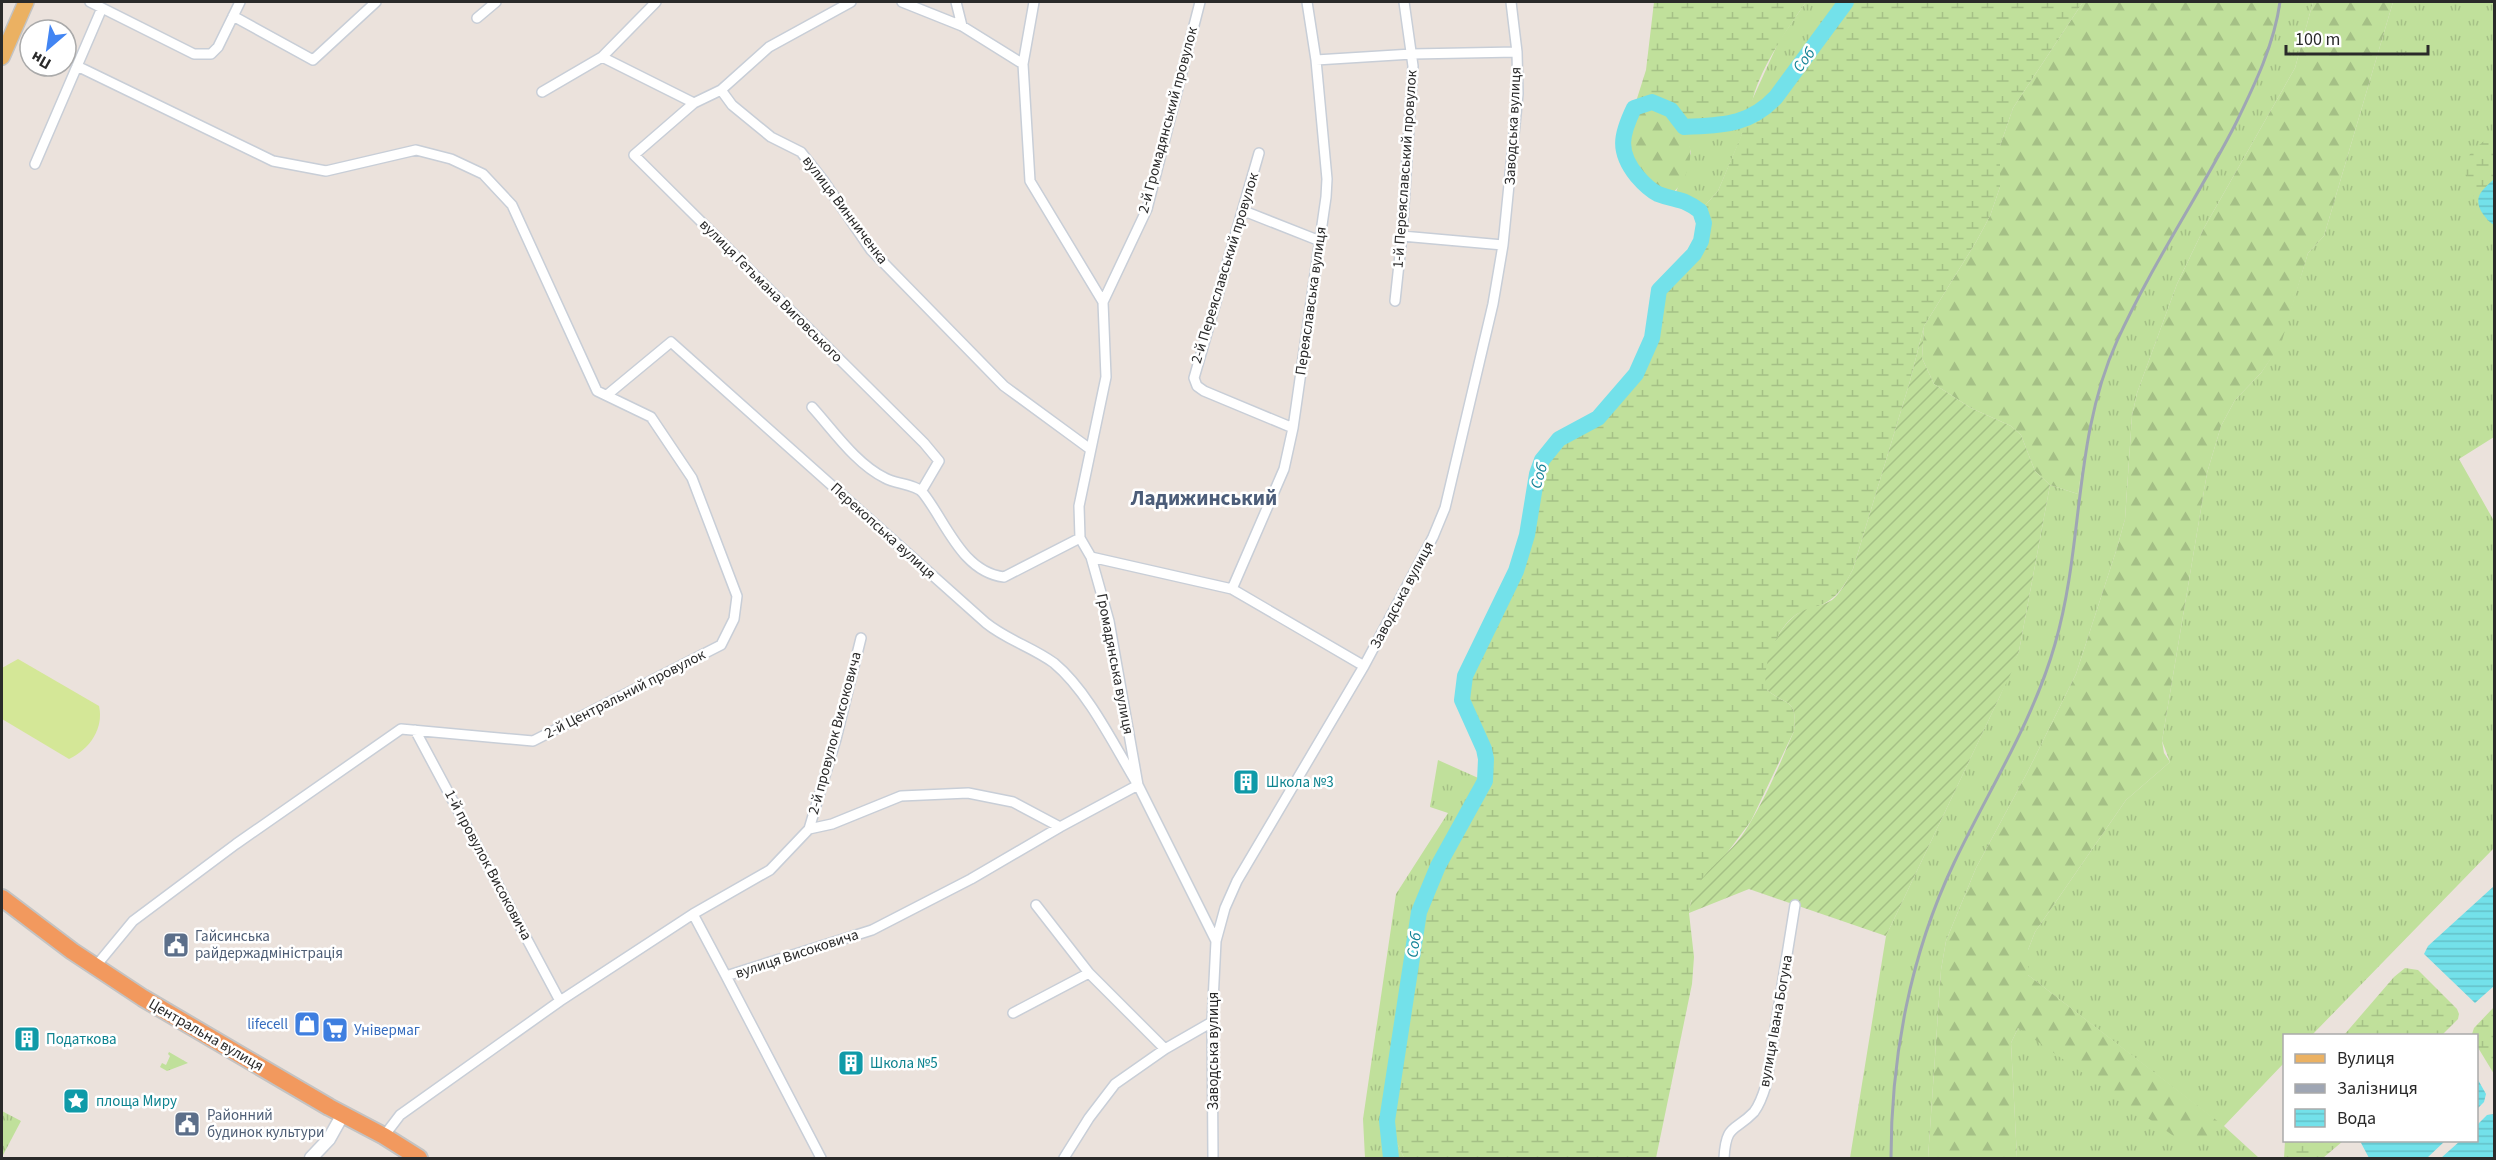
<svg xmlns="http://www.w3.org/2000/svg" width="2496" height="1160" font-family="'Source Sans 3',sans-serif">
	<style>
		.grass { fill: url(#grass-tufts) }
		.forest { fill: url(#forest-firs) }
		.wetland { fill: url(#wetland-marsh) }
		.garden { fill: url(#garden-furrows) }
		.pitch { fill: #d4e797 }
		.water { fill: url(#water-rules) }
		.lines { fill: none; stroke-linecap: round; stroke-linejoin: round }
		.river { stroke: #73e1ea; stroke-width: 16 }
		.minor-casing { stroke: #c8ced7; stroke-width: 12 }
		.tertiary-casing { stroke: #c8ced7; stroke-width: 15 }
		.primary-casing { stroke: #c3c3c3; stroke-width: 18 }
		.trunk-casing { stroke: #c3c3c3; stroke-width: 20 }
		.minor { stroke: #fff; stroke-width: 9 }
		.tertiary { stroke: #fff; stroke-width: 12 }
		.primary { stroke: #ebb162; stroke-width: 15 }
		.trunk { stroke: #f2995e; stroke-width: 16 }
		.rail { stroke: #9fa6b4; stroke-width: 3 }
		.labels { text-anchor: middle; dominant-baseline: central; stroke-width: 5; stroke-linejoin: round; paint-order: stroke }
		.street-label { font-size: 15px; fill: #2a2a2a; stroke: #fff }
		.culture-label { font-size: 15px; fill: #0d838f; stroke: #fff; text-anchor: start }
		.service-label { font-size: 15px; fill: #4e5e75; stroke: #fff; text-anchor: start }
		.shop-label { font-size: 15px; fill: #366cbe; stroke: #fff; text-anchor: end }
		.water-label { font-size: 16px; font-style: italic; fill: #128296; stroke: #fff }
		.district-label { font-size: 21px; font-weight: bold; fill: #4c5d79; stroke: #fff }
	</style>
	<defs>
		<pattern id="grass-tufts" width="24" height="20" patternUnits="userSpaceOnUse" patternTransform="scale(1.5)"><rect width="24" height="20" fill="#c0e09b"/><path d="M3 7l-1-3M5 7V3M7 7l1-3M15 17l-1-3M17 17v-4M19 17l1-3" fill="none" stroke="#a5c086"/></pattern>
		<pattern id="forest-firs" width="22" height="20" patternUnits="userSpaceOnUse" patternTransform="scale(1.5)"><rect width="22" height="20" fill="#c0e09b"/><path d="M5 1l3.5 6h-7zM16 11l3.5 6h-7z" fill="#a5c086"/></pattern>
		<pattern id="wetland-marsh" width="20" height="14" patternUnits="userSpaceOnUse" patternTransform="scale(1.5)"><rect width="20" height="14" fill="#c0e09b"/><path d="M1 5h8M5 5V1M11 12h8M15 12V8" fill="none" stroke="#a5c086"/></pattern>
		<pattern id="garden-furrows" width="10" height="10" patternUnits="userSpaceOnUse" patternTransform="scale(1.5)"><rect width="10" height="10" fill="#c0e09b"/><path d="M-1 1l2-2M0 10L10 0M9 11l2-2" fill="none" stroke="#a5c086"/></pattern>
		<pattern id="water-rules" width="6" height="5" patternUnits="userSpaceOnUse" patternTransform="scale(1.5)"><rect width="6" height="5" fill="#73e1ea"/><path d="M0 2.5h6" fill="none" stroke="#64c1c9"/></pattern>
	</defs>
	<rect width="100%" height="100%" fill="#ebe2dc"/>
	<path class="grass" d="M1806,2H1846L1776,97L1766,107L1750,116L1718,191L1700,211L1679,198L1668,197L1676,192L1691,153L1684,127L1726,125L1743,120L1779,41Z
		M2280,2H2313L2295,68L2204,228L2177,284L2137,393L2132,416L2125,519L2117,548L2076,674L2027,773L1976,868L1946,941L1941,970L1928,1158H1850L1886,936L2000,696L2019,651L2050,485L2078,494C2088,428 2102,367 2133,307C2165,247 2201,189 2233,129C2254,88 2274,47 2280,2Z
		M2393,2H2494V437L2459,459L2494,521V848L2312,1035L2284,1036V1063L2224,1126L2259,1158H2017L2011,1043L2018,1028L2223,1126L2028,975V950L2035,932L2126,800L2170,762L2162,741L2207,473L2221,426L2235,400L2261,373L2280,344L2308,253L2324,236Z
		M1438,760L1485,781L1438,866L1424,899L1387,1121L1404,1158H1365L1363,1119L1396,894L1448,813L1430,807Z
		M169,1052L188,1063L167,1071L160,1067L162,1063L166,1065L170,1056L168,1054Z
		M2,1111L21,1121L2,1157Z"/>
	<path class="forest" d="M2083,2H2280C2274,47 2253,88 2233,129C2201,189 2165,247 2133,308C2102,367 2088,429 2078,494L2050,485L2035,471L2021,435L2011,426L1971,408L1934,384L1922,358L1924,326L1976,242L1990,216L2000,187V146L2013,108Z
		M2313,2H2393L2324,236L2308,253L2281,344L2261,373L2235,400L2221,426L2207,473L2162,741L2164,753L2170,762L2126,800L2035,932L2028,950V975L2224,1126L2202,1139H2178L2018,1028L2011,1043L2017,1158H1928L1941,970L1946,941L1976,868L2027,773L2076,674L2117,548L2125,519L2132,416L2137,393L2177,284L2204,228L2295,68Z
		M1652,102C1695,114 1704,170 1668,197C1647,190 1621,169 1622,143C1623,130 1629,119 1634,108Z"/>
	<path class="wetland" d="M1654,2H1806C1788,28 1749,83 1751,116L1766,107L1776,97L1846,2H2083L2013,108L2000,146V187L1990,216L1976,242L1924,326L1910,381L1853,569C1845,585 1837,599 1819,606C1812,609 1804,610 1797,614C1773,631 1767,663 1767,690C1786,706 1798,698 1794,731L1751,821L1691,901L1689,913L1694,957L1692,984L1656,1158H1404L1387,1121L1419,912L1438,866L1485,780L1486,759L1484,749L1462,700L1465,676L1516,571L1527,535L1537,474L1542,460L1559,439L1598,418L1636,374L1652,338L1659,290L1694,254L1701,241L1704,223L1700,211L1718,191L1749,117L1726,125L1684,127C1669,107 1659,96 1634,108L1646,70Z
		M2494,134V205L2481,210C2460,170 2455,160 2494,134Z
		M2405,968L2418,970L2457,1009L2459,1014L2458,1019L2442,1035H2344L2394,977Z
		M2494,1007V1074L2477,1046L2476,1036L2472,1034L2474,1028Z
		M2285,1141V1140L2343,1141L2323,1158H2284Z"/>
	<path class="garden" d="M1924,326L1922,358L1934,384L1971,408L2011,426L2021,435L2035,471L2050,485L2019,651L2011,673L1886,936L1749,889L1689,913C1695,869 1724,864 1745,831C1765,800 1780,764 1794,731C1798,698 1786,706 1767,690C1760,666 1777,628 1797,614C1807,607 1821,607 1832,600C1842,592 1847,580 1853,569L1910,381Z"/>
	<path class="pitch" d="M18,659L99,706C104,728 90,749 69,759L2,719V668Z"/>
	<path class="water" d="M2494,179V225C2488,221 2485,217 2481,211C2473,195 2484,189 2494,179Z
		M2494,886V986L2475,1003L2424,954L2428,946Z
		M2477,1078L2486,1094L2484,1102L2477,1109Z
		M2494,1114V1158H2441L2460,1141L2476,1140L2477,1125L2487,1115Z
		M2360,1141H2445L2427,1158H2369Z"/>
	<g class="lines">
		<path class="river" d="M1391,1158L1387,1121L1419,912L1438,866L1485,781L1486,759L1484,749L1462,700L1465,676L1516,571L1527,535L1537,474L1542,460L1559,439L1598,418L1636,374L1652,338L1659,290L1694,254L1701,241L1704,223L1700,211C1684,198 1676,201 1658,194C1650,190 1643,183 1637,176C1617,151 1621,135 1634,108L1652,102L1671,110L1684,127C1721,125 1749,126 1776,97L1846,2"/>
		<defs>
			<path id="minor" d="M90,2L194,54H211L218,47L240,2
				M851,2L769,47L721,90L694,103L634,155L924,443L939,461L922,490
				M902,2L962,26L1023,64
				M956,2L962,26
				M1034,2L1023,64L1030,181L1103,302L1106,377L1079,506L1080,538L1091,557L1109,621L1138,785L1216,941
				M233,16L313,60L376,2
				M477,18L496,2
				M602,57L694,103
				M1316,60L1412,54L1517,52
				M77,66L273,161L326,171L416,150L451,159L483,174L512,205L597,391L651,417L692,478L737,596L734,619L721,645L533,741L401,729L236,844L133,921L95,967
				M721,90L732,105L771,137L801,152L823,180L871,250L1004,386L1090,449
				M542,92L602,57L656,2
				M1259,153L1194,378L1197,386L1204,391L1293,428
				M35,164L102,8
				M1244,211L1320,241
				M1402,236L1503,245
				M1395,301L1402,236L1413,66L1404,2
				M1103,302L1147,209L1200,2
				M812,407C833,430 856,464 885,478C895,484 916,484 923,493C946,522 962,572 1004,577L1080,538
				M1091,557L1232,589L1364,666
				M1232,589L1284,469L1293,428L1326,197L1327,179L1316,60L1307,2
				M415,730L560,1001
				M809,829L836,739L861,638
				M1036,905L1089,973L1165,1049
				M693,914L770,870L809,829L832,824L901,796L968,793L1013,802L1060,827
				M726,976L821,1158
				M1013,1013L1089,973
				M384,1136L400,1115L560,1001L693,914L726,976L872,930L971,879L1060,827L1138,785C1115,747 1088,691 1054,663C1032,647 1007,640 986,623L671,342L607,395
				M1064,1158L1089,1118L1115,1084L1165,1049L1212,1022
				M1213,1158L1212,1022L1216,941L1225,908L1237,881L1364,666L1433,537L1445,508L1493,304L1503,245L1518,94L1517,52L1511,2
				M1724,1158C1726,1123 1735,1132 1754,1112C1760,1104 1763,1095 1766,1085L1795,905"/>
			<path id="tertiary" d="M311,1158L329,1139L343,1114"/>
			<path id="primary" d="M2,57L26,2"/>
			<path id="trunk" d="M2,898L72,951L143,998L329,1107L384,1136L419,1158"/>
		</defs>
		<use href="#minor" class="minor-casing"/>
		<use href="#tertiary" class="tertiary-casing"/>
		<use href="#primary" class="primary-casing"/>
		<use href="#trunk" class="trunk-casing"/>
		<use href="#minor" class="minor"/>
		<use href="#tertiary" class="tertiary"/>
		<use href="#primary" class="primary"/>
		<use href="#trunk" class="trunk"/>
		<path class="rail" d="M1891,1158C1891,1058 1910,955 1954,863C1988,791 2033,722 2055,644C2084,544 2073,438 2117,341C2151,266 2198,197 2236,123C2255,84 2274,45 2280,2"/>
	</g>
	<defs>
		<symbol id="building-square" viewBox="-11 -11 22 22"><rect x="-9" y="-9" width="18" height="18" rx="4" fill="#0f9aa8" stroke="#fff"/><path d="M-4-6H4V6H1V3H-1V6H-4ZM-2.5-4.3h1.7v1.8h-1.7ZM.8-4.3h1.7v1.8H.8ZM-2.5-1h1.7V.8h-1.7ZM.8-1h1.7V.8H.8Z" fill="#fff"/></symbol>
		<symbol id="civic-square" viewBox="-11 -11 22 22"><rect x="-9" y="-9" width="18" height="18" rx="4" fill="#5c6f8a" stroke="#fff"/><path d="M-.6-6.5H3V-4.5H.6V-3L4-1V1h2V6H-6V1h2V-1L-.6-3ZM-1.2 2.5V6h2.4V2.5Z" fill="#fff"/></symbol>
		<symbol id="shop-square" viewBox="-11 -11 22 22"><rect x="-9" y="-9" width="18" height="18" rx="4" fill="#3f7fe0" stroke="#fff"/><path d="M-5-2.5h2.3a2.7 3.5 0 0 1 5.4 0H5L5.5 6h-11ZM-1.5-2.5h3a1.5 2.3 0 0 0-3 0Z" fill="#fff"/></symbol>
		<symbol id="supermarket-square" viewBox="-11 -11 22 22"><rect x="-9" y="-9" width="18" height="18" rx="4" fill="#3f7fe0" stroke="#fff"/><path d="M-6-5.5h2.5l.6 2H6L4.5 2H-2.5L-4.4-4H-6ZM-1.5 3.2a1.3 1.3 0 1 0 .1 0ZM3 3.2a1.3 1.3 0 1 0 .1 0Z" fill="#fff"/></symbol>
		<symbol id="sight-square" viewBox="-11 -11 22 22"><rect x="-9" y="-9" width="18" height="18" rx="4" fill="#0f9aa8" stroke="#fff"/><path d="M0-6L1.8-2.2L6-1.7L2.9 1.2L3.7 5.4L0 3.3L-3.7 5.4L-2.9 1.2L-6-1.7L-1.8-2.2Z" fill="#fff"/></symbol>
	</defs>
	<g fill-rule="evenodd">
		<use href="#building-square" x="1231" y="767" width="30" height="30"/>
		<use href="#civic-square" x="161" y="930" width="30" height="30"/>
		<use href="#shop-square" x="292" y="1009" width="30" height="30"/>
		<use href="#supermarket-square" x="320" y="1015" width="30" height="30"/>
		<use href="#building-square" x="12" y="1024" width="30" height="30"/>
		<use href="#building-square" x="836" y="1048" width="30" height="30"/>
		<use href="#sight-square" x="61" y="1086" width="30" height="30"/>
		<use href="#civic-square" x="172" y="1109" width="30" height="30"/>
	</g>
	<g class="labels">
		<g class="street-label">
			<text transform="translate(1168 120) rotate(-75)">2-й Громадянський провулок</text>
			<text transform="translate(1513 126) rotate(-87)">Заводська вулиця</text>
			<text transform="translate(1405 169) rotate(-86)">1-й Переяславський провулок</text>
			<text transform="translate(845 210) rotate(53)">вулиця Винниченка</text>
			<text transform="translate(1225 268) rotate(-73)">2-й Переяславський провулок</text>
			<text transform="translate(771 291) rotate(45)">вулиця Гетьмана Виговського</text>
			<text transform="translate(1311 301) rotate(-82)">Переяславська вулиця</text>
			<text transform="translate(883 531) rotate(42)">Перекопська вулиця</text>
			<text transform="translate(1402 595) rotate(-62)">Заводська вулиця</text>
			<text transform="translate(1115 664) rotate(79)">Громадянська вулиця</text>
			<text transform="translate(625 694) rotate(-27)">2-й Центральний провулок</text>
			<text transform="translate(835 733) rotate(-75)">2-й провулок Високовича</text>
			<text transform="translate(488 865) rotate(62)">1-й провулок Високовича</text>
			<text transform="translate(797 954) rotate(-18)">вулиця Високовича</text>
			<text transform="translate(1776 1021) rotate(-80)">вулиця Івана Богуна</text>
			<text transform="translate(206 1035) rotate(30)">Центральна вулиця</text>
			<text transform="translate(1213 1051) rotate(-90)">Заводська вулиця</text>
		</g>
		<g class="culture-label">
			<text x="1266" y="782">Школа №3</text>
			<text x="46" y="1039">Податкова</text>
			<text x="870" y="1063">Школа №5</text>
			<text x="96" y="1101">площа Миру</text>
		</g>
		<g class="service-label">
			<text x="195" y="936">Гайсинська<tspan x="195" dy="17">райдержадміністрація</tspan></text>
			<text x="207" y="1115">Районний<tspan x="207" dy="17">будинок культури</tspan></text>
		</g>
		<g class="shop-label">
			<text x="288" y="1024">lifecell</text>
			<text x="354" y="1030" text-anchor="start">Універмаг</text>
		</g>
		<g class="water-label">
			<text transform="translate(1804 60) rotate(-54)">Соб</text>
			<text transform="translate(1539 476) rotate(-74)">Соб</text>
			<text transform="translate(1414 945) rotate(-81)">Соб</text>
		</g>
		<g class="district-label">
			<text x="1204" y="498">Ладижинський</text>
		</g>
	</g>
	<rect width="2496" height="1160" fill="none" stroke="#2a2a2a" stroke-width="6"/>
	<rect x="2283" y="1034" width="195" height="108" fill="#ffffff" stroke="#aaaaaa" stroke-width="1.5"/>
	<rect x="2295" y="1054" width="30" height="9" fill="#ebb162" stroke="#aaaaaa" stroke-width="1.5"/>
	<text x="2337" y="1064" font-size="18" fill="#2a2a2a">Вулиця</text>
	<rect x="2295" y="1084" width="30" height="9" fill="#9fa6b4" stroke="#aaaaaa" stroke-width="1.5"/>
	<text x="2337" y="1094" font-size="18" fill="#2a2a2a">Залізниця</text>
	<rect x="2295" y="1109" width="30" height="18" fill="url(#water-rules)" stroke="#aaaaaa" stroke-width="1.5"/>
	<text x="2337" y="1124" font-size="18" fill="#2a2a2a">Вода</text>
	<g transform="translate(48 48) rotate(209)"><circle r="28" fill="#ffffff" stroke="#aaaaaa" stroke-width="1.5"/>
	<path d="M0-4.5L10 22L0 15L-10 22Z" fill="#4285f3"/>
	<text y="-9" font-size="16" font-weight="bold" text-anchor="middle" fill="#2a2a2a">Пн</text>
	</g>
	<path d="M2286 45v9h142v-9" fill="none" stroke="#2a2a2a" stroke-width="3"/>
	<text x="2295" y="45" font-size="18" fill="#2a2a2a" stroke="#ffffff" stroke-width="4.5" paint-order="stroke">100 m</text>
</svg>
